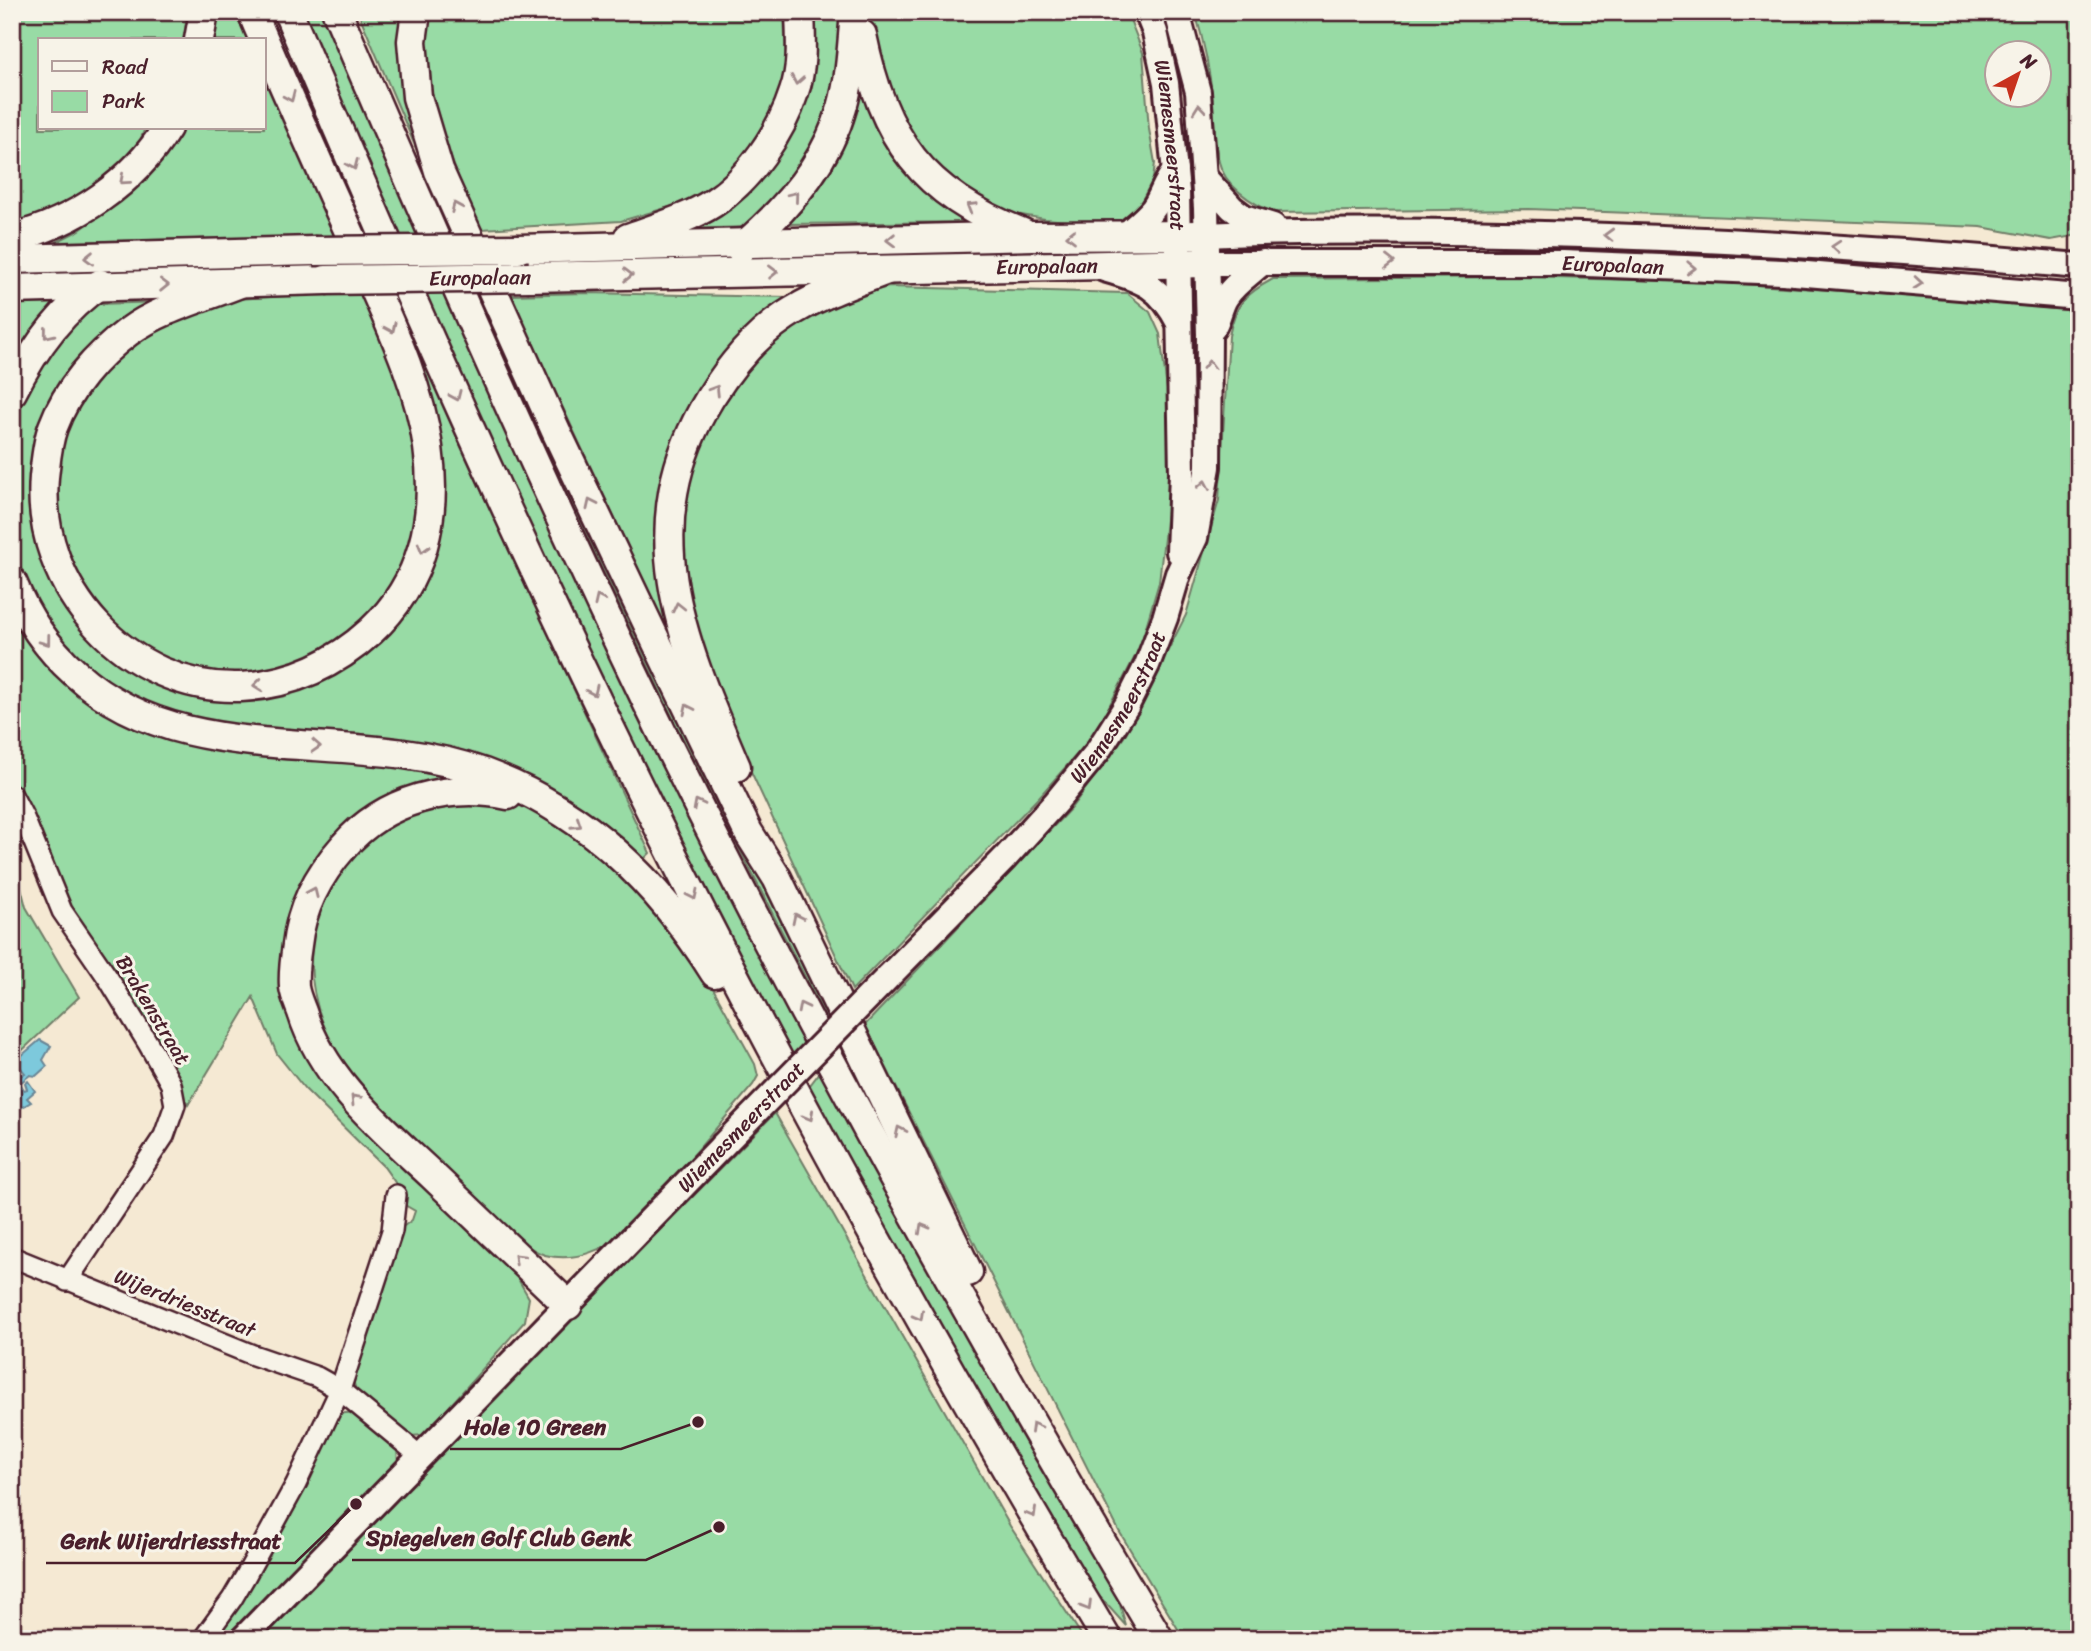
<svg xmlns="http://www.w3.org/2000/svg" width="2091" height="1651" font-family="Sriracha,sans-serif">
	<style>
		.green { fill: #98dba5; stroke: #717d68; stroke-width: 2; fill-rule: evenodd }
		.water { fill: #7dc9dc; stroke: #698595; stroke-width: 2 }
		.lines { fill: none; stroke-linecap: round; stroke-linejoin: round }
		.minor-casing { stroke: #4a1f2b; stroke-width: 24 }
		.major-casing { stroke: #4a1f2b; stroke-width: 30 }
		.highway-casing { stroke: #4a1f2b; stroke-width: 33 }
		.minor { stroke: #f7f3e8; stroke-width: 19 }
		.major { stroke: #f7f3e8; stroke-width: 24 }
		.highway { stroke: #f7f3e8; stroke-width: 28 }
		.major-bridge-casing { stroke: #4a1f2b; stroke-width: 30; stroke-linecap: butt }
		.highway-bridge-casing { stroke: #4a1f2b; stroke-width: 33; stroke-linecap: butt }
		.major-bridge { stroke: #f7f3e8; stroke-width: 24 }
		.highway-bridge { stroke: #f7f3e8; stroke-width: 28 }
		.oneway { stroke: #a0898a }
		.labels { text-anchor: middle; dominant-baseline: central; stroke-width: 6; stroke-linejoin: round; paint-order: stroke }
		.street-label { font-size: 21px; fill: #4a1f2b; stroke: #f7f3e8 }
		.leader { fill: none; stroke: #4a1f2b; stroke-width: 2.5 }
		.callout-dot { fill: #4a1f2b; stroke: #f7f3e8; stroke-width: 2.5 }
		.callout-label { font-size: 23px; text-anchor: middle; font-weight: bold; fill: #4a1f2b; stroke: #f7f3e8; stroke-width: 6; stroke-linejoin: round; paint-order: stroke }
	</style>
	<rect width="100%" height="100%" fill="#f5e9d3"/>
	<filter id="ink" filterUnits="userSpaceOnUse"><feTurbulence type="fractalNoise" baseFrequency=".0143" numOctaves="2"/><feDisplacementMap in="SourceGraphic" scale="14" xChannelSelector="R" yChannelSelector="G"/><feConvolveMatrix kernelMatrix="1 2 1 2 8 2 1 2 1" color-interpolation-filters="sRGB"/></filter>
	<g filter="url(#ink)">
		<path class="green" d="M12,12H188L183,40H40V128H145L139,143L91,193L12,228Z
			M214,12H241L252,40H210Z
			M302,12H325L420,236H398Z
			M358,12H407L453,235Z
			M429,12H784L786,65L776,102L756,142L722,181L690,201L621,221L481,229C457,177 435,123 427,66C425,49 427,30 429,12Z
			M809,12H839L841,22L840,81L819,148L749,227L683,229L756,178Z
			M867,12H1127L1143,53L1149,129L1155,163L1153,179L1139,206L1132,215L1121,220L1080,222L1045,219L1003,212L974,198L918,155L887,95Z
			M1195,12H2079V235L2051,240L1981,227L1529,209L1273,212C1252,204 1224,185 1219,162C1214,143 1215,121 1213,102C1210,72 1204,42 1195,12ZM1996,52H2038V94H1996Z
			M264,68L336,236L56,242L80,230L111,206L180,128H264Z
			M861,76C870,101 878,137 893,158C914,187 944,205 974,222L785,224L819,187L838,155Z
			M1513,277L1713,282L1902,295L2079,311V1639H1184L1119,1531L865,1025L1071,808L1124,737L1186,615L1219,500L1229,336C1235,304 1245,294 1273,279Z
			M889,287L1127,293L1150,312L1160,334L1168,398L1171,476L1159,582L1140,647L1094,735L1039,797L852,990L736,739L687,615L678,569L682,485L725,389L790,325L845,298Z
			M476,290H485L833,1015L827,1020L675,723L575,510Z
			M365,291L412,419L419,459L417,530L391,593L350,636L307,660L270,671L231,677L167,663L129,640L100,613L66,560L55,504L59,445L83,392L124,347L195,310L238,299Z
			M422,292L447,293L807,1041L791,1057L591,663Z
			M384,293H394L462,449L650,853L644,859L523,779L179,721L115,692L43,625L14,568L12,408L48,345L96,304L164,302L40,433L65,599L230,699L396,623C421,595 433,566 439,529Z
			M586,293L786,297L721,365L668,470L695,694L651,596L510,295Z
			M60,303L28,336L12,368V304Z
			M12,616L74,687L150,734L257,755L354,759L449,778L453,785L324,849L288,916L283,992L351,1110L517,1277L529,1298L525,1321L424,1435L410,1436L359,1398L352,1378L400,1229L412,1220L415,1211L403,1204L401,1191L384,1167L305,1089L277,1054L253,997L188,1105L70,904L27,805L12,784Z
			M478,801L518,804L546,817L611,861L704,972L755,1064L758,1076L753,1085L628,1232C604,1249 576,1263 545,1255C537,1253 528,1246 521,1242C488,1210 454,1178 421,1146C400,1125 374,1106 355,1084C347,1074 341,1062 336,1052C309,1001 301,946 328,894C346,859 376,824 415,812C435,806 457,805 478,801Z
			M12,852L26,907L79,997L12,1060Z
			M823,1068L1115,1587L1126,1626L1092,1588L804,1093Z
			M775,1113L1010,1526L1084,1639H258Z
			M357,1412L397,1448L398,1466L229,1639H210L273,1550L335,1414Z"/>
		<path class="water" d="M40,1040L51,1046L43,1060L47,1066L36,1076L30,1075L20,1083L24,1090L27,1089L25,1083L28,1081L35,1091L27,1098L31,1102L17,1110L12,1106L14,1093L12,1073L15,1071L22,1075L25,1073L15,1061Z"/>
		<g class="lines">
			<defs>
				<path id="minor" d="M12,795L24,818L62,911L108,978L149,1045L171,1084L175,1105L164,1136L67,1281
					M12,1257L253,1355L317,1377L340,1390L420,1456
					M203,1639L232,1599L245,1577L296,1484L340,1390L392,1231L396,1195"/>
				<g id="major">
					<path id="s1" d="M1147,12L1155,32L1166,83L1177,192L1182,473L1179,552"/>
					<path d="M1204,177L1232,208L1244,217L1273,226"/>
					<path d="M1206,235C1304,230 1404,231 1502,233C1695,237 1887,249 2079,266"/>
					<path d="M1124,236C1133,228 1145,219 1153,209C1162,197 1164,183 1175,171"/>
					<path id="s2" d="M1207,263H1563L1783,272L2079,297"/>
					<path d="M1104,269C1143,280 1160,286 1179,323"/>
					<path d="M1213,328C1219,318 1220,306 1226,297C1235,283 1251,273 1263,262"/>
					<path id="s3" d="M888,977L1005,858L1056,802L1097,752L1127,705L1147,665L1165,618L1178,574L1195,538L1208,467L1209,334L1206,208L1198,92L1177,12"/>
					<path d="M243,1639L722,1146"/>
				</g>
				<g id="highway">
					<path d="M288,12C417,316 551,617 701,911C827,1158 964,1401 1107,1639"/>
					<path d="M337,12C437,245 539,478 649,706C804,1025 977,1335 1159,1639"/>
					<path d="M416,12L412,41L417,97L439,171L556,431L676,683L748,832L777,878L968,1272"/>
					<path d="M862,35C883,139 922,194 1023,233"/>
					<path d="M199,40L204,12"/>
					<path d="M12,238C76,222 133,183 167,128"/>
					<path d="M628,238C656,228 688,219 713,203C749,180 781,133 794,92C803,67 801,39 800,12"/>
					<path d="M518,249L1033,236L1206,235"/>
					<path d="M740,249C785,211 826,165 842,108C851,77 852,44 855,12"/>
					<path d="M12,259L314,251"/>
					<path id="s4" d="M529,277L1207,263"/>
					<path d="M240,283C203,298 161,308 128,332C96,356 67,389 53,427C47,443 46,460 44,477C35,588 128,691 241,687C291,684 334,665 371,631C423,583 438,516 428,447C419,383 389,322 363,263C326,180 288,97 252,12"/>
					<path d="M12,289L326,280"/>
					<path d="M12,392C33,350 61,310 100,284"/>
					<path d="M12,582C26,617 47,648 75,673C187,775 351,724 484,773C586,811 658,882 715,973"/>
					<path d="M736,767C682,641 631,527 710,398C730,366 755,336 785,316C816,295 854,283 887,270"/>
					<path d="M508,795C449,783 385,799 344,846C319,874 301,907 297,945C295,958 293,973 294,987C295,995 299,1004 302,1012C323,1080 383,1129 433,1176C478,1219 523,1262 568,1305"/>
				</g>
			</defs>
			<use href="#minor" class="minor-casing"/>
			<use href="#major" class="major-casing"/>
			<use href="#highway" class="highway-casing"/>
			<use href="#minor" class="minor"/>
			<use href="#major" class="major"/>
			<use href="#highway" class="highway"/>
			<defs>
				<path id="major-bridge" d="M722,1146L888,977"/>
				<g id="highway-bridge">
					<path d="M314,251L518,249"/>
					<path id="s5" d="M326,280L529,277"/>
				</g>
			</defs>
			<use href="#major-bridge" class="major-bridge-casing"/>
			<use href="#highway-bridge" class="highway-bridge-casing"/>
			<use href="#major-bridge" class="major-bridge"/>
			<use href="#highway-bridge" class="highway-bridge"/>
		</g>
		<defs><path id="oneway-chevron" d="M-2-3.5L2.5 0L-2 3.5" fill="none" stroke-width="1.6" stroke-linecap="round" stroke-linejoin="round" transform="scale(1.75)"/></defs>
		<g class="oneway">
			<use href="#oneway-chevron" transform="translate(797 80) rotate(100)"/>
			<use href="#oneway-chevron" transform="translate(290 97) rotate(66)"/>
			<use href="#oneway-chevron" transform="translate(1199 109) rotate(-96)"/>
			<use href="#oneway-chevron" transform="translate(353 165) rotate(67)"/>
			<use href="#oneway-chevron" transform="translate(124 180) rotate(139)"/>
			<use href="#oneway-chevron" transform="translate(794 196) rotate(-50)"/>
			<use href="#oneway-chevron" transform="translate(456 207) rotate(-114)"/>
			<use href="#oneway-chevron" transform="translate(971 207) rotate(-149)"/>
			<use href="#oneway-chevron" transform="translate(1609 235) rotate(-178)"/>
			<use href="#oneway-chevron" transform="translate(1071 236) rotate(180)"/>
			<use href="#oneway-chevron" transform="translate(891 240) rotate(179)"/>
			<use href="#oneway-chevron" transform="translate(1836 247) rotate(-176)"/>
			<use href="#oneway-chevron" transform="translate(89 258) rotate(179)"/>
			<use href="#oneway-chevron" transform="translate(1390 262)"/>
			<use href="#oneway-chevron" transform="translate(1691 268) rotate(2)"/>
			<use href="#oneway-chevron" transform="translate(773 272) rotate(-1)"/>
			<use href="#oneway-chevron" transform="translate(628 275) rotate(-1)"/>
			<use href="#oneway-chevron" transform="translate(1918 283) rotate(5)"/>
			<use href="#oneway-chevron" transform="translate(164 285) rotate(-1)"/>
			<use href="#oneway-chevron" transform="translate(391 328) rotate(66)"/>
			<use href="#oneway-chevron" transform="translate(48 334) rotate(129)"/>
			<use href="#oneway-chevron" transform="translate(1209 365) rotate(-90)"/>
			<use href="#oneway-chevron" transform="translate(715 390) rotate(-58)"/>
			<use href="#oneway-chevron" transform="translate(456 396) rotate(66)"/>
			<use href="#oneway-chevron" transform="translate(1204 485) rotate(-80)"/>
			<use href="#oneway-chevron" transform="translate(591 504) rotate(-115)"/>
			<use href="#oneway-chevron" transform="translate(423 548) rotate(106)"/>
			<use href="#oneway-chevron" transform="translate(599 600) rotate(-115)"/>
			<use href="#oneway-chevron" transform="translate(678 607) rotate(-103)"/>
			<use href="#oneway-chevron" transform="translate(46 641) rotate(53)"/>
			<use href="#oneway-chevron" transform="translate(258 685) rotate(174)"/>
			<use href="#oneway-chevron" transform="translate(593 691) rotate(65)"/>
			<use href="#oneway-chevron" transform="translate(688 709) rotate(-116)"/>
			<use href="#oneway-chevron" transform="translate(316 746) rotate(3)"/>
			<use href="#oneway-chevron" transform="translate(698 804) rotate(-117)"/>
			<use href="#oneway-chevron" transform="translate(577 824) rotate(33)"/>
			<use href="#oneway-chevron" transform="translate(313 892) rotate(-66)"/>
			<use href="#oneway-chevron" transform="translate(693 895) rotate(64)"/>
			<use href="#oneway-chevron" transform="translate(797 918) rotate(-116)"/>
			<use href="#oneway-chevron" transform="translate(802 1007) rotate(-117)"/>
			<use href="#oneway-chevron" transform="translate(355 1099) rotate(-134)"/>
			<use href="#oneway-chevron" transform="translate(809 1116) rotate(61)"/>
			<use href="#oneway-chevron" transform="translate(900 1131) rotate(-115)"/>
			<use href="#oneway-chevron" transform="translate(923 1228) rotate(-119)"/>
			<use href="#oneway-chevron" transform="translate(518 1258) rotate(-136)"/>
			<use href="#oneway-chevron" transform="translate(919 1316) rotate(61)"/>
			<use href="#oneway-chevron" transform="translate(1035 1427) rotate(-120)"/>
			<use href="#oneway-chevron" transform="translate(1032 1513) rotate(60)"/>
			<use href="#oneway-chevron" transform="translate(1087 1606) rotate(59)"/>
		</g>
	</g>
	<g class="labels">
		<g class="street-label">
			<text stroke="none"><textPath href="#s1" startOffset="136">Wiemesmeerstraat</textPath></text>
			<text stroke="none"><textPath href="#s2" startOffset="406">Europalaan</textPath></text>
			<text stroke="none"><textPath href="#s4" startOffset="518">Europalaan</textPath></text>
			<text stroke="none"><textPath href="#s5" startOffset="154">Europalaan</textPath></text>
			<text stroke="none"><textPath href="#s3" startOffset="357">Wiemesmeerstraat</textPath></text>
			<text transform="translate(153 1010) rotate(59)">Brakenstraat</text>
			<text transform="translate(741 1127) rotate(-46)">Wiemesmeerstraat</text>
			<text transform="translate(185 1303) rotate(22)">Wijerdriesstraat</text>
		</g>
	</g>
	<path class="leader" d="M698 1422L621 1449H450M719 1527L646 1560H352M356 1504L295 1563H46"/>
	<g class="callout-dot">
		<circle cx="698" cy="1422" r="7"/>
		<circle cx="719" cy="1527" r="7"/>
		<circle cx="356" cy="1504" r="7"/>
	</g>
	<g class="callout-label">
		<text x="535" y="1435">Hole 10 Green</text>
		<text x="499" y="1546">Spiegelven Golf Club Genk</text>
		<text x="171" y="1549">Genk Wijerdriesstraat</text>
	</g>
	<rect width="2091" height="1651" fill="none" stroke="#f7f3e8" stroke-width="42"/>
	<rect x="21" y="21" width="2049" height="1609" fill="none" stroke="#4a1f2b" stroke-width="2.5" filter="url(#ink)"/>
	<rect x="38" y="38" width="228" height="91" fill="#f7f3e8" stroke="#b29e9c" stroke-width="2"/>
	<rect x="52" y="61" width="35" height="10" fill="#f7f3e8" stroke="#b29e9c" stroke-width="2"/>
	<text x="102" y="74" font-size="21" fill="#4a1f2b">Road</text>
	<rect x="52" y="91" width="35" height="21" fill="#98dba5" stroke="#b29e9c" stroke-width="2"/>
	<text x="102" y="108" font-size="21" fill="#4a1f2b">Park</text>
	<g transform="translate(2018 74) rotate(40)"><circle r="33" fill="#f7f3e8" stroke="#b29e9c" stroke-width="2"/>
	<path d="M0-5L12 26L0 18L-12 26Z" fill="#c8321e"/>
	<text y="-10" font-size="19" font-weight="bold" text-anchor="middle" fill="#4a1f2b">N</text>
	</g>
</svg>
